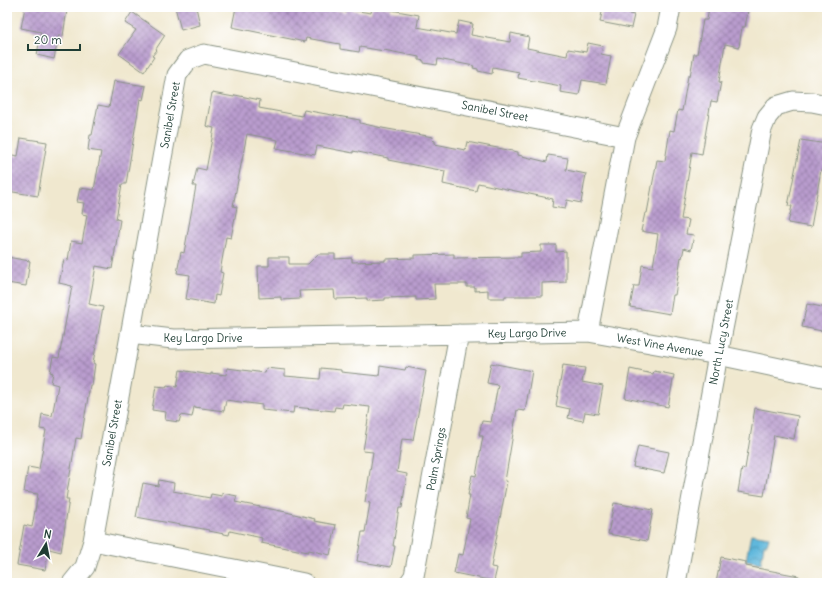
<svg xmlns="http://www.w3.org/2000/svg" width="834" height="590" font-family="Delius,sans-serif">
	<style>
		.water { fill: url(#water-waves); stroke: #3f7a88 }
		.building { fill: url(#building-cross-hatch) }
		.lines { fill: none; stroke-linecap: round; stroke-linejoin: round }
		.street-casing { stroke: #889282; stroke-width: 21 }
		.street { stroke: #fff; stroke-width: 19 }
		.labels { text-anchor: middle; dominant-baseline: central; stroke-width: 4; stroke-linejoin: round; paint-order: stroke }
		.street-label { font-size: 11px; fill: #1f3d34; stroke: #fff }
	</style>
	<defs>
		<pattern id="water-waves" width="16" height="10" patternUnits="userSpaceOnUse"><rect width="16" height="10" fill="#5fb7dc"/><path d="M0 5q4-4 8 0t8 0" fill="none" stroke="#4e96b3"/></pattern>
		<pattern id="building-cross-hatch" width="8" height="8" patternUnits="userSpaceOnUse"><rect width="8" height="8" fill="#b99cce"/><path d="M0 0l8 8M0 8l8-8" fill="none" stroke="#9680a8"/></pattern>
	</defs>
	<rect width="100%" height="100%" fill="#fff"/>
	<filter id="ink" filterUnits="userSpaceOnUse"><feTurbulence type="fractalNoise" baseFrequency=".025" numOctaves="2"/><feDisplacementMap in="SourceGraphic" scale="8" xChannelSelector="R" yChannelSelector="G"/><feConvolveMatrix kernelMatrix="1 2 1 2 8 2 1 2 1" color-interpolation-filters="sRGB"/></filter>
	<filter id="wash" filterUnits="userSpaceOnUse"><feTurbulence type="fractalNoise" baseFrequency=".012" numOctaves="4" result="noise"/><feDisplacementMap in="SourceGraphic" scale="16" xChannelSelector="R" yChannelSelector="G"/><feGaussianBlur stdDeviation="0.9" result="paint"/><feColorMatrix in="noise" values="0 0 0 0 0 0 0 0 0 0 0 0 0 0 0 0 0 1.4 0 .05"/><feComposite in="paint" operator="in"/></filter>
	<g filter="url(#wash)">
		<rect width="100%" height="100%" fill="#f0e8cf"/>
		<path class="water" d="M751,534L769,537L767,544H764L761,563L746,560Z"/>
		<g id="blocks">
			<path class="building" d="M25,7H51L67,10L63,36L59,35L54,59L37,55L41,32L21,28Z
				M175,7H196L200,25L181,30Z
				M236,7H321L346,12V9L371,13L372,7H383L391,8V10L419,15L417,27L456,34L459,21L473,24L471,35L510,42L511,33L529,37L527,48L567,56L568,49L586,52L588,43L603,46L601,54L611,56L606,84L582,80L579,95L560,92L561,86L518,78L519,72L493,67L492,74L478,71V69L473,68L474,66L438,59L437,65L424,63V61L419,60V57L384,50V51L360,47L359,52L340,49V44L306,38L305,42L232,27Z
				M603,7H630L629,14L634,15L631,28L600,22Z
				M709,7H722L748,11L745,27H742L739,47L725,44L719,82H721L717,102L711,101L702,154L692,152L681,219L689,220L686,234L694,235L691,250L684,248L682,258L681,257L675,295H673L670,314L630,307L634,286H639L642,265L653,267L658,234L641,231L645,213H647L657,160L665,161L670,130L674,131L678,110L682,111L688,76H690L694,54H697L703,20H707Z
				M132,12L165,35L156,49L157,50L152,56L154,57L144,72L119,54L136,30L125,23Z
				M114,81L146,86L143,100L140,99L126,184H122L116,219L120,220L112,269L96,266L89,304L103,307L93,363L95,364L92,385H90L81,439L76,438L66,499H69L61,552L49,549L45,570L17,565L24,525L32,527L38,494L24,492L28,467L39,469L46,430L40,429L42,414L52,416L58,385L51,383L53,373L50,372L53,357L59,358L72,286L59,283L64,259L68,260L71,241L82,243L87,215L82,214L84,203L77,202L80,188L94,190L101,152L88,150L90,135H92L98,105L109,107Z
				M212,93L234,97L235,95L260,100L259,108L302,116L304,110L360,120V123L382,128L433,137L432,140L435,141V144L465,150L467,142L518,152V155L547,162L548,155L568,158L566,170L586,174L581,203L567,200L565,209L552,207L553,199L478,183L476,191L443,184L445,171L388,160V158L353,151V153L317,146L315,155L276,148L278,140L247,134L233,206L237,207L231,238L226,237L220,272L223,273L219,296L215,295L214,304L186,299L190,275L177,273L181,252L184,253L196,186H193L197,168L206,170L214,128L206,126Z
				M21,138L47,142L38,196L7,191V154L18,156Z
				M801,140L827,144V171L821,170L811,227L788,223L792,206H788Z
				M541,245H556V252L566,251V282L542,283V296H505V298H488V290L475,291V287H467V284H434L435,299L416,300V297L385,298V300L367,301V298L335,299L334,290L299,291L300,299L281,300V297L259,298L258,266H269V257H289V264H308L318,254H335V259L352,258V262L385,261V259L415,258V255L454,254V258L521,257V253L541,252Z
				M7,257L30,261L26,286L7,283Z
				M807,304L827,308V332L802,327Z
				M491,363L532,371L525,411L517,410L505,481H507L491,567L497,568L494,581L454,573L458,554L463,555L470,519L466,518L470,495H468L472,475L476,476L483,436H479L482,421L491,422L498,385L487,383Z
				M563,365L585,368L582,382L603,386L598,414L585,412L583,421L568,418L570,409L556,406Z
				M380,366L405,370L406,367L426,371L413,440L402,439L397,472L407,474L402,508H399L393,546H395L391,567L357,561L362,532H365L370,503L365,502L373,452L363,451L370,407L343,404L342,408L335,407L334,411L294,407L293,413L262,410V405L226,400L224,411L194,407L192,417L181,415L179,422L165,420L166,412L152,410L156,386L166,387L167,385L177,387L180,370L211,375V373L226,375L227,368L265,373L266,368L285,370V376L320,379L321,368L341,370V372L379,376Z
				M630,369L653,374L654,371L674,375L668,407L625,398Z
				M755,408L798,416L794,439L774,435L764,496L738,492L742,468L745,469Z
				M638,446L669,452L664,473L633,467Z
				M159,480L174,483L173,491L210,498L211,494L222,496V493L237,496L235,502L286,512L315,519L314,521L336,525L330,555L309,550L308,552L261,543L262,538L230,531L229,535L209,531V530L136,517L143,483L158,486Z
				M614,503L653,510L647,541L608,534Z
				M721,557L746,562V566L799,576L798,583H716Z"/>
		</g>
	</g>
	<g filter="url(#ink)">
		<use href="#blocks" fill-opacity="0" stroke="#889282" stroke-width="1"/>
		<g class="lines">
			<defs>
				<path id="street" d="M588,332L625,137L667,28L671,7
					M130,334L173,339L588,332L718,355L827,378
					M93,541L304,583
					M72,583L85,567L93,541L177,75L188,60L204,54L625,137
					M409,583L414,576L459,334
					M676,583L718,355L762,129L767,117L776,106L793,101L812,102L827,105"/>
			</defs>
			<use href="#street" class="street-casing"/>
			<use href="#street" class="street"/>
		</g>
	</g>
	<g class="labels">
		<g class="street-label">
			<text transform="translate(495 111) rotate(11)">Sanibel Street</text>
			<text transform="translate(170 115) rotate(-80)">Sanibel Street</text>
			<text transform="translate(527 333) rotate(-1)">Key Largo Drive</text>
			<text x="203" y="338">Key Largo Drive</text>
			<text transform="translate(721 342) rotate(-79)">North Lucy Street</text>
			<text transform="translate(660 345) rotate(10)">West Vine Avenue</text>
			<text transform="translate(112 433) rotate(-80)">Sanibel Street</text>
			<text transform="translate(436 459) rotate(-80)">Palm Springs</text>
		</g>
	</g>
	<rect width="834" height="590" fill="none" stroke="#fff" stroke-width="24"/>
	<g transform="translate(46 544) rotate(10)" stroke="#ffffff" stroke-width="3" paint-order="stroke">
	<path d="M0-3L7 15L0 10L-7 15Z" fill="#1f3d34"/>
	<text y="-6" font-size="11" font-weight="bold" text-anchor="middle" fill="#1f3d34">N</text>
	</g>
	<path d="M28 44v6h52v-6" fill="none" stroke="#1f3d34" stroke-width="2"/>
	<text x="34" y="44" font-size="12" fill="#1f3d34" stroke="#ffffff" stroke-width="3" paint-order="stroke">20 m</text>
</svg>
